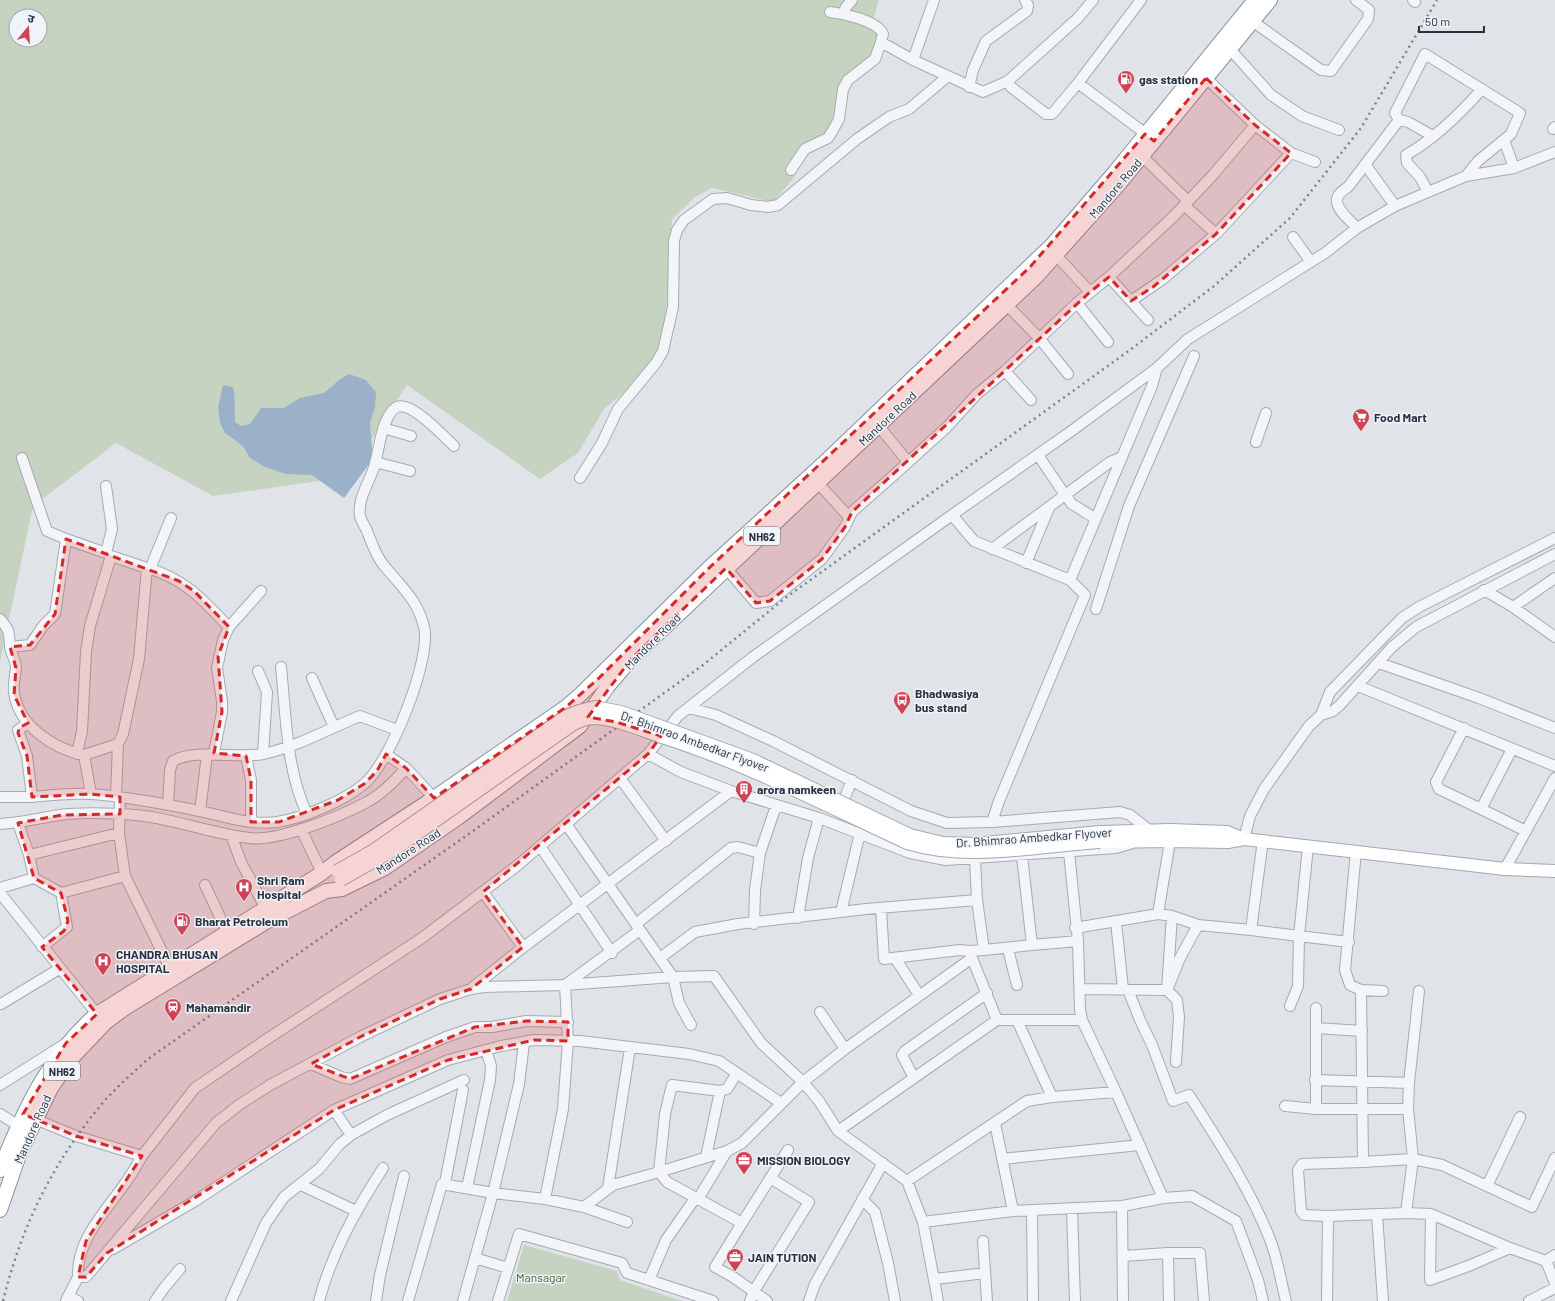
<svg xmlns="http://www.w3.org/2000/svg" width="1555" height="1301" font-family="Barlow,'Noto Sans Devanagari',sans-serif">
	<style>
		.green { fill: #c6d3c1; fill-rule: evenodd }
		.water { fill: #9bb1ca }
		.lines { fill: none; stroke-linecap: round; stroke-linejoin: round }
		.minor-casing { stroke: #a5abb3; stroke-width: 12 }
		.major-casing { stroke: #9fa8b5; stroke-width: 14 }
		.highway-casing { stroke: #8791a0; stroke-width: 16 }
		.minor { stroke: #f3f5f8; stroke-width: 10 }
		.major { stroke: #fff; stroke-width: 12 }
		.highway { stroke: #fff; stroke-width: 14 }
		.rail { stroke: #798393; stroke-width: 2.5; stroke-dasharray: 2 4; stroke-linecap: butt }
		.major-bridge-casing { stroke: #9fa8b5; stroke-width: 14; stroke-linecap: butt }
		.major-bridge { stroke: #fff; stroke-width: 12 }
		.marked { fill: #d62828; fill-opacity: 0.2; stroke: #d62828; stroke-width: 3; stroke-dasharray: 8 5; stroke-linejoin: round }
		.labels { text-anchor: middle; dominant-baseline: central; stroke-width: 3; stroke-linejoin: round; paint-order: stroke }
		.shield { fill: #f0f3f7; stroke: #646b78; stroke-width: 1 }
		.shield-label { font-size: 11px; font-weight: bold; fill: #283141 }
		.poi-label { font-size: 12px; font-weight: bold; fill: #283141; stroke: #f0f3f7; text-anchor: start }
		.street-label { font-size: 12px; fill: #283141; stroke: #f0f3f7 }
		.park-label { font-size: 12px; fill: #3d5d35; stroke: #f0f3f7 }
	</style>
	<rect width="100%" height="100%" fill="#e0e4e9"/>
	<path class="green" d="M0,0H879L874,16L879,48L839,99L832,139L803,157L793,179L773,202L712,188L695,197L672,219L664,342L636,383L604,409L578,453L540,479L407,385L347,477L213,496L116,443L33,506L0,662ZM16,16H40V40H16Z
		M524,1245L617,1271L620,1280L682,1301H507Z"/>
	<path class="water" d="M349,374L366,380L376,392L375,407L370,423L373,459L344,498L312,475L286,474L265,467L250,458L243,446L225,433L220,423L218,407L223,385L233,387C236,399 234,410 235,422L241,426L250,424L261,408H284L300,398L324,393L339,380Z"/>
	<g class="lines">
		<defs>
			<path id="minor" d="M934,0L913,60L983,92L1008,81L1078,18L1093,0
				M1413,0L1415,2
				M830,12C843,14 877,20 883,34L881,42
				M843,14L846,7L852,0
				M1252,21L1321,70L1331,71L1368,19L1369,10L1356,0
				M1229,48L1271,95L1302,116L1339,130
				M1425,54L1520,113L1511,134L1478,161L1466,176L1395,206L1357,228C1351,221 1332,207 1338,196C1340,192 1345,189 1348,187L1399,120L1395,113Z
				M1206,78L1255,125L1291,153L1315,162
				M1008,81L1011,87L1046,114H1052L1078,83L1141,0
				M1078,83L1150,137
				M969,87L973,70L986,41L1027,11L1028,5L1025,0
				M1399,120L1408,122L1433,136
				M1553,129L1555,127
				M1142,156L1188,201
				M1365,164L1395,206
				M1514,168L1555,152
				M791,170L805,149L828,138L832,132L839,119L843,89L848,80L875,59L881,42L913,60
				M1466,176L1514,168L1504,140
				M1428,192L1420,177L1407,163L1406,155C1436,138 1460,114 1482,89
				M1184,205L1216,234L1291,153
				M1293,237L1311,262
				M1056,255L1090,292
				M1109,277L1148,320
				M1131,301L1163,279L1216,234
				M1077,303L1108,342
				M1007,305L1040,339L1068,374
				M1005,371L1031,400
				M878,425L908,462
				M383,428L411,436
				M1256,442L1266,413
				M1038,455L1065,495L1110,462L1122,457
				M375,462L410,471
				M580,478L602,443L618,409L656,363L663,351L673,307L674,241L677,230L684,220L713,199L727,198L751,205L768,207L778,205L857,139L889,117L909,109L947,77
				M818,483L848,516
				M952,515L1070,432L1157,368
				M66,539L106,553L112,529L106,486
				M992,549L1065,495L1072,504L1096,519
				M1026,563L1049,508
				M726,568L756,603L770,601L822,559L845,527L852,512L894,475L947,427L977,394L1005,371L1077,303L1109,277L1174,216L1213,175L1255,125
				M150,569L171,518
				M1484,590L1513,607L1555,637
				M1513,607L1555,578
				M1096,609L1129,506L1194,356
				M0,619C10,630 9,633 10,647C11,654 16,660 16,668C15,676 13,684 14,692C18,726 54,749 84,755
				M10,647L30,645L43,626L55,614L66,539L47,531L22,458
				M1379,663L1479,698L1555,728
				M281,667C286,715 286,769 307,814
				M258,671L267,692L263,754
				M312,678L334,727
				M1358,686L1555,766
				M689,708L716,715L773,741L911,811L947,823L992,822L1120,812L1130,815L1149,830
				M1321,715L1333,711L1340,705L1392,647L1416,627L1555,554
				M1464,728L1436,782L1439,789L1481,809L1512,749
				M214,753L222,712V701L217,668L223,640L229,627L261,591
				M77,754L82,731L86,652L90,626L111,556L147,568
				M648,754L681,772L731,791L819,818L910,853L946,860L1116,848L1130,844
				M246,756L251,780V822
				M406,768L434,798
				M620,778L666,841
				M91,794L84,755L118,744L123,734L139,659L147,568C184,578 203,600 229,627
				M0,797H32L27,756L18,730L28,723
				M32,797C52,795 72,793 91,794C124,796 158,803 190,809C219,814 247,826 277,822C303,818 344,801 364,784C390,763 432,659 424,627C418,601 402,587 386,568C377,558 372,544 367,531C365,526 361,521 360,516C357,498 371,480 375,464C379,449 380,433 387,419C389,415 392,409 397,407C412,401 444,437 454,446
				M116,797L118,744
				M120,798L119,833L125,876L170,968
				M168,805L170,770L173,761C195,748 237,759 263,754C297,747 328,729 360,716L397,730
				M840,809L852,780
				M1481,809L1526,831
				M200,811L207,755
				M992,822L999,801L1085,595L1070,580
				M18,823L29,855L34,878L61,893L125,876
				M0,824C21,823 40,818 60,815C79,812 102,813 121,814C165,815 206,833 249,838C277,842 339,817 365,803C381,795 394,782 406,768L386,754
				M301,829L322,873
				M231,835L241,862L266,909
				M1244,839L1250,816L1264,789L1309,726L1321,715L1330,692L1402,618L1419,607L1555,538
				M1263,840L1251,930L1299,936L1308,846
				M540,846L612,953
				M1356,851L1345,970L1350,985L1361,990L1363,1162L1413,1159L1442,1165L1532,1207L1555,1158
				M29,855L119,833
				M975,859L977,900
				M1505,869L1555,778
				M205,885L227,932
				M0,888L34,878
				M483,892L523,947
				M0,893L97,1014
				M881,908L884,959L960,950L969,951L972,958L845,1049L803,1082L819,1101L838,1131L997,1020H1082L1080,1010L1078,941
				M841,912L860,833
				M1158,914L1170,841
				M1172,916L1198,925L1180,958L1167,990L1177,1000L1179,1017L1176,1062
				M798,918L808,858L819,818
				M1116,922L1123,989
				M636,924L731,848L738,847L760,853L776,806
				M754,924L755,890L760,853
				M1198,925L1251,930
				M1075,928L1158,914L1172,916L1167,990L1080,989
				M640,930L673,977L565,985L568,1041L563,1109L545,1199L584,1207L613,1185L659,1172L665,1114L672,1085L720,1091
				M1032,945L1078,941L1069,852
				M42,947L67,927L61,893
				M1008,949L1017,985
				M984,950L1032,945L1022,856
				M660,958L695,932L738,924L866,909L977,900L984,950L969,951
				M895,958L919,995
				M972,958L997,1020
				M472,988L521,949L731,791
				M1128,990L1140,1020L1152,1045L1173,1101L1189,1095C1219,1142 1251,1190 1271,1242C1278,1261 1281,1282 1286,1301
				M1361,990L1383,991
				M1,1004L59,969
				M1290,1006L1298,986L1299,936L1349,942
				M820,1012L845,1049
				M1017,1020L1052,1097
				M691,1025L679,1003L673,977L714,976L761,1043L803,1082L742,1143L727,1151L659,1172L667,1182L742,1223L788,1150
				M1316,1028L1362,1031
				M311,1064L341,1077L350,1079L446,1037L475,1027H492L526,1021L568,1022
				M914,1078L902,1055L905,1051L987,993
				M1315,1080L1409,1083L1408,1109H1316V1008
				M1409,1083L1419,991
				M0,1085L65,1044
				M1285,1106L1316,1109
				M334,1110L351,1135
				M0,1114L17,1125
				M30,1117L76,1136L142,1156L195,1088L264,1041L422,938L518,865L648,754L678,716L753,657L952,515L974,541L1070,580L1152,386L1157,368L1188,339L1325,253L1357,228
				M995,1123L1013,1211L1122,1206L1163,1198L1116,1092
				M838,1131L907,1181L1027,1101L1052,1097L1116,1092L1082,1020
				M142,1156C137,1165 132,1174 126,1182C106,1211 76,1240 78,1277H86L216,1123L239,1105L270,1085L360,1037L440,999L471,989L484,987L565,985L640,930L566,824
				M706,1157L720,1091L727,1089L737,1073
				M1002,1159L1140,1145
				M907,1181L923,1222L1013,1211
				M445,1183L463,1090
				M301,1185L356,1211
				M1487,1186L1520,1117
				M467,1188L490,1080L491,1066L486,1050
				M608,1188L630,1048
				M696,1197L666,1240L649,1280L713,1301
				M1163,1198L1192,1196L1236,1221L1258,1280L1263,1301
				M698,1199L727,1151
				M862,1199L875,1212L888,1263L895,1301
				M1122,1206L1123,1301
				M584,1207L627,1222
				M1072,1209L1075,1301
				M1032,1210L1033,1301
				M1406,1213L1413,1159L1408,1109
				M1377,1214L1383,1301
				M1431,1214L1430,1280L1471,1265L1510,1248
				M1328,1216L1304,1215L1301,1211L1298,1170L1302,1164L1363,1162
				M923,1222L938,1301
				M742,1223L715,1267L733,1277L767,1301
				M983,1241L987,1301
				M113,1249L195,1201L334,1110L448,1060L501,1046L534,1040L580,1041L689,1054L719,1061L781,1103
				M1123,1256L1168,1253
				M475,1258L508,1268
				M1546,1261L1555,1255
				M935,1279L985,1273
				M68,1296L78,1301
				M66,1301L78,1277
				M155,1301L164,1288L180,1269
				M231,1301L266,1223L284,1197L319,1169L340,1144L351,1135L387,1115L464,1080
				M319,1301C332,1252 356,1210 383,1168
				M376,1301L380,1275L404,1176
				M408,1301L442,1184L493,1193L519,1084L524,1043
				M463,1301L493,1193L545,1199
				M498,1301L519,1234L622,1263L627,1273L649,1280
				M750,1301L754,1291L809,1202L770,1178
				M809,1301L815,1284L883,1163
				M1169,1301L1168,1253H1200L1204,1301
				M1327,1301L1328,1216L1406,1213L1431,1214L1510,1248L1546,1261L1555,1283
				M1529,1301L1555,1288"/>
			<path id="major" d="M1100,832L1170,830L1227,832L1244,839L1505,869L1555,871
				M1100,842L1170,841L1228,842L1244,839"/>
			<path id="highway" d="M0,1170C23,1112 49,1055 97,1014L322,873L336,862L434,798L566,707L581,694L708,569L823,464L1052,245L1115,172L1255,0
				M0,1210L20,1152L51,1088L69,1061L106,1022L125,1008L266,922L326,891L342,889L385,868L459,817L580,726L608,686L631,659L1036,277L1119,184L1270,0"/>
		</defs>
		<use href="#minor" class="minor-casing"/>
		<use href="#major" class="major-casing"/>
		<use href="#highway" class="highway-casing"/>
		<use href="#minor" class="minor"/>
		<use href="#major" class="major"/>
		<use href="#highway" class="highway"/>
		<path class="rail" d="M3,1301C22,1224 54,1160 106,1099C119,1085 134,1072 148,1059L473,831L703,665L784,599L1130,350L1214,286L1290,218L1361,128L1437,0"/>
		<defs>
			<path id="major-bridge" d="M337,871L374,850L566,716L579,711L595,707L621,712L753,760L910,835L943,843L974,844L1100,832
				M341,880L394,850L572,725C579,721 586,718 595,718C616,719 639,729 659,736C745,763 825,805 907,843C969,862 1036,846 1100,842"/>
		</defs>
		<use href="#major-bridge" class="major-bridge-casing"/>
		<use href="#major-bridge" class="major-bridge"/>
	</g>
	<path class="marked" d="M1206,78L1255,125L1291,153L1216,234L1153,287L1131,301L1109,277L1090,292L852,512L845,527L822,559L770,601L756,603L726,568L631,659L588,717L616,722L661,736L648,754L483,892L523,947L471,989L440,999L360,1037L311,1064L350,1079L475,1027L526,1021L568,1022V1041L534,1040L448,1060L334,1110L107,1253L86,1277H78L86,1241L142,1156L76,1136L23,1114L66,1043L97,1014L42,947L64,931L68,921L61,893L34,878L18,823L62,815L120,814V797L91,794L32,797L27,756L18,733L19,728L28,723L14,695L16,668L10,647L30,645L55,614L66,539L179,581L194,591L229,627L218,656L222,712L214,753L246,756L251,780V822H279L338,800L364,784L377,771L386,754L406,768L434,798L566,707L599,678L708,569L1030,267L1145,134L1154,141Z"/>
	<defs>
		<symbol id="fuel-pin" viewBox="-11 -11 22 30"><path d="M0 17L-7.5 6A9.5 9.5 0 1 1 7.5 6Z" fill="#d04357" stroke="#f0f3f7"/><path d="M-5.5-6h7V0h2V4h1.3V-2.5L3-4.5l.8-.8L6-3V5H2.5V1h-1V6h-7ZM-4.2-4.7v3.2H.2V-4.7Z" fill="#fff"/></symbol>
		<symbol id="supermarket-pin" viewBox="-11 -11 22 30"><path d="M0 17L-7.5 6A9.5 9.5 0 1 1 7.5 6Z" fill="#d04357" stroke="#f0f3f7"/><path d="M-6-5.5h2.5l.6 2H6L4.5 2H-2.5L-4.4-4H-6ZM-1.5 3.2a1.3 1.3 0 1 0 .1 0ZM3 3.2a1.3 1.3 0 1 0 .1 0Z" fill="#fff"/></symbol>
		<symbol id="bus-pin" viewBox="-11 -11 22 30"><path d="M0 17L-7.5 6A9.5 9.5 0 1 1 7.5 6Z" fill="#d04357" stroke="#f0f3f7"/><path d="M-5-6H5V4H4V6H2V4H-2V6H-4V4H-5ZM-3.5-4V0h7V-4ZM-3.5 1.2v1.5H-2V1.2ZM2 1.2v1.5H3.5V1.2Z" fill="#fff"/></symbol>
		<symbol id="building-pin" viewBox="-11 -11 22 30"><path d="M0 17L-7.5 6A9.5 9.5 0 1 1 7.5 6Z" fill="#d04357" stroke="#f0f3f7"/><path d="M-4-6H4V6H1V3H-1V6H-4ZM-2.5-4.3h1.7v1.8h-1.7ZM.8-4.3h1.7v1.8H.8ZM-2.5-1h1.7V.8h-1.7ZM.8-1h1.7V.8H.8Z" fill="#fff"/></symbol>
		<symbol id="hospital-pin" viewBox="-11 -11 22 30"><path d="M0 17L-7.5 6A9.5 9.5 0 1 1 7.5 6Z" fill="#d04357" stroke="#f0f3f7"/><path d="M-5-5h3v3.5h4V-5h3V5h-3V1.5h-4V5h-3Z" fill="#fff"/></symbol>
		<symbol id="station-pin" viewBox="-11 -11 22 30"><path d="M0 17L-7.5 6A9.5 9.5 0 1 1 7.5 6Z" fill="#d04357" stroke="#f0f3f7"/><path d="M-3-6H3Q5-6 5-4V2Q5 4 3 4L4.5 6H3L1.5 4h-3L-3 6H-4.5L-3 4Q-5 4-5 2V-4Q-5-6-3-6ZM-3.5-4v3h7v-3ZM-3.5 1v1.5H-2V1ZM2 1v1.5H3.5V1Z" fill="#fff"/></symbol>
		<symbol id="office-pin" viewBox="-11 -11 22 30"><path d="M0 17L-7.5 6A9.5 9.5 0 1 1 7.5 6Z" fill="#d04357" stroke="#f0f3f7"/><path d="M-6-3h4V-5.5h4V-3h4V5H-6ZM-1-4.5V-3h2v-1.5ZM-6 0V1H6V0Z" fill="#fff"/></symbol>
	</defs>
	<g fill-rule="evenodd">
		<use href="#fuel-pin" x="1116" y="69" width="20" height="27"/>
		<use href="#supermarket-pin" x="1351" y="407" width="20" height="27"/>
		<use href="#bus-pin" x="892" y="690" width="20" height="27"/>
		<use href="#building-pin" x="734" y="779" width="20" height="27"/>
		<use href="#hospital-pin" x="234" y="877" width="20" height="27"/>
		<use href="#fuel-pin" x="172" y="911" width="20" height="27"/>
		<use href="#hospital-pin" x="93" y="951" width="20" height="27"/>
		<use href="#station-pin" x="163" y="997" width="20" height="27"/>
		<use href="#office-pin" x="734" y="1150" width="20" height="27"/>
		<use href="#office-pin" x="725" y="1247" width="20" height="27"/>
	</g>
	<g class="labels">
		<g class="shield">
			<rect x="744" y="527" width="36" height="18" rx="3"/>
			<rect x="44" y="1062" width="36" height="18" rx="3"/>
		</g>
		<g class="shield-label">
			<text x="762" y="536">NH62</text>
			<text x="62" y="1071">NH62</text>
		</g>
		<g class="poi-label">
			<text x="1139" y="79">gas station</text>
			<text x="1374" y="417">Food Mart</text>
			<text x="915" y="693">Bhadwasiya<tspan x="915" dy="14">bus stand</tspan></text>
			<text x="757" y="789">arora namkeen</text>
			<text x="257" y="880">Shri Ram<tspan x="257" dy="14">Hospital</tspan></text>
			<text x="195" y="921">Bharat Petroleum</text>
			<text x="116" y="954">CHANDRA BHUSAN<tspan x="116" dy="14">HOSPITAL</tspan></text>
			<text x="186" y="1007">Mahamandir</text>
			<text x="757" y="1160">MISSION BIOLOGY</text>
			<text x="748" y="1257">JAIN TUTION</text>
		</g>
		<g class="street-label">
			<text transform="translate(1115 188) rotate(-50)">Mandore Road</text>
			<text transform="translate(887 418) rotate(-43)">Mandore Road</text>
			<text transform="translate(652 641) rotate(-45)">Mandore Road</text>
			<text transform="translate(695 741) rotate(20)">Dr. Bhimrao Ambedkar Flyover</text>
			<text transform="translate(1034 837) rotate(-4)">Dr. Bhimrao Ambedkar Flyover</text>
			<text transform="translate(408 851) rotate(-33)">Mandore Road</text>
			<text transform="translate(32 1129) rotate(-66)">Mandore Road</text>
		</g>
		<g class="park-label">
			<text x="541" y="1277">Mansagar</text>
		</g>
	</g>
	<g transform="translate(28 28) rotate(18)"><circle r="19" fill="#f0f3f7" stroke="#a0a5ae"/>
	<path d="M0-3L7 15L0 10L-7 15Z" fill="#d04357"/>
	<text y="-6" font-size="11" font-weight="bold" text-anchor="middle" fill="#283141">उ</text>
	</g>
	<path d="M1419 26v6h65v-6" fill="none" stroke="#283141" stroke-width="2"/>
	<text x="1425" y="26" font-size="12" fill="#283141" stroke="#f0f3f7" stroke-width="3" paint-order="stroke">50 m</text>
</svg>
